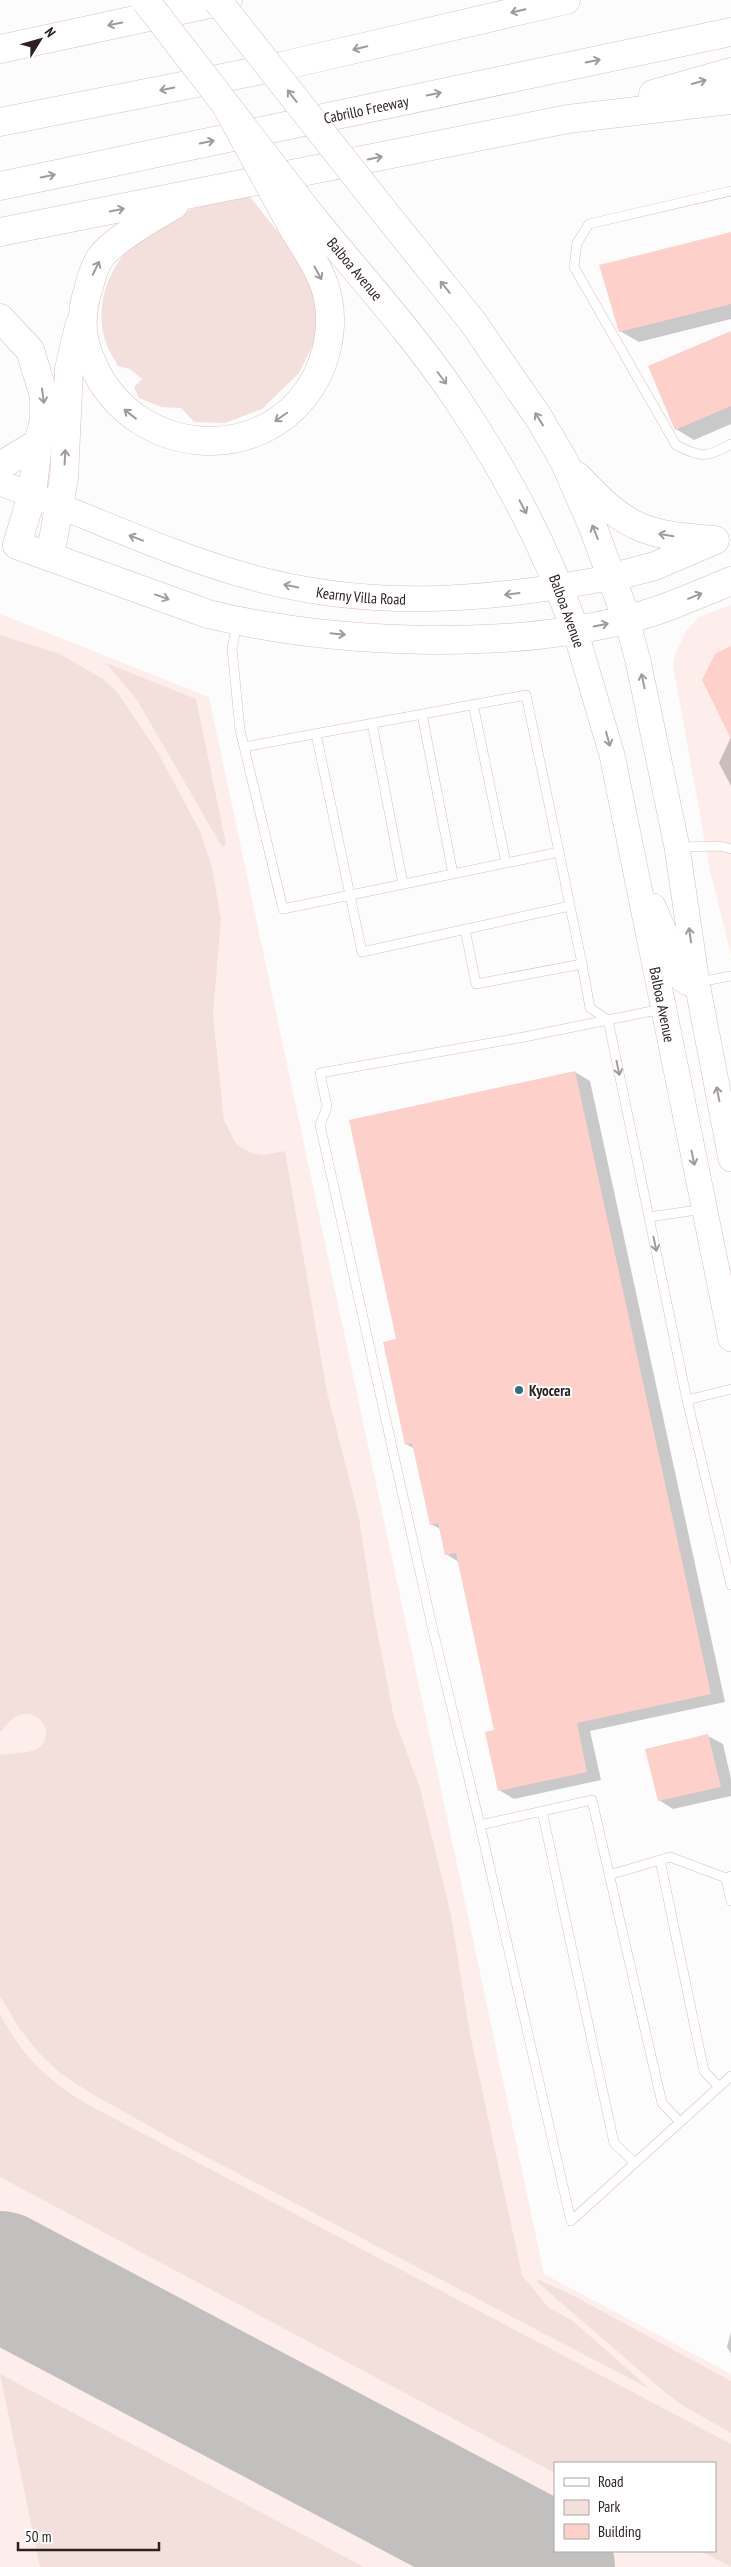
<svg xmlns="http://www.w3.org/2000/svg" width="731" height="2567" font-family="'PT Sans Narrow',sans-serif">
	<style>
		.built { fill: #fdeeeb; fill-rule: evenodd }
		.green { fill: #f3e0dd }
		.shadow { fill: #0003 }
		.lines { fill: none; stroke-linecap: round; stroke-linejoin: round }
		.runway { stroke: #c2c0bf; stroke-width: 128 }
		.building { fill: #fdd1ca }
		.lane-casing { stroke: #dabfba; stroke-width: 10 }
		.secondary-casing { stroke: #dabfba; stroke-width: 26 }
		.primary-casing { stroke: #dabfba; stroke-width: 29 }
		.highway-casing { stroke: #dabfba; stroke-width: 29 }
		.lane { stroke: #fff; stroke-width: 9 }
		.secondary { stroke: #fff; stroke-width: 25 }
		.primary { stroke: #fff; stroke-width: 28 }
		.highway { stroke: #fff; stroke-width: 28 }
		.primary-bridge-casing { stroke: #dabfba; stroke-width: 29; stroke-linecap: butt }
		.highway-bridge-casing { stroke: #dabfba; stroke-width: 29; stroke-linecap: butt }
		.primary-bridge { stroke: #fff; stroke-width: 28 }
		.highway-bridge { stroke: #fff; stroke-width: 28 }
		.oneway { stroke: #a09b9b }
		.poi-dot { fill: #29727b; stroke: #fff; stroke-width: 2 }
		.labels { text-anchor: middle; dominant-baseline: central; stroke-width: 4; stroke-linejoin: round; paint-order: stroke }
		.street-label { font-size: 15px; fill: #2c2120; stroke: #fff }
		.poi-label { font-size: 15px; font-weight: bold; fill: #2c2120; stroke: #fff; text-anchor: start }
	</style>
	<rect width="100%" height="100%" fill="#fcfcfc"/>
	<path class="built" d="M731,605V955L710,871L673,665L675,655L686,631L699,617Z
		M0,614L209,697L544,2274L731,2374V2567H0ZM555,2463H715V2551H555Z"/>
	<path class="green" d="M250,197L298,257L315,299L317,336L299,373L262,409L225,423L194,422L181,408L161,407L139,398L134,387L142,379L130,369L118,366C114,359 109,351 106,343C89,294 122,241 165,219C188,208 225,201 250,197Z
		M0,635L60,654L103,679L117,692L157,751L200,831L212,868L221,919L213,1015L224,1120L236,1144L251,1153L263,1155L285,1151L327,1392L359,1518L374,1614L394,1718L420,1788L451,1915L470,2034L522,2275L548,2307L573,2321L650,2389L174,2140L94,2095L61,2074L39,2053L19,2028L0,1996V1755C10,1753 30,1754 38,1748C57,1736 40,1706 17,1716C11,1719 5,1727 0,1732Z
		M106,663L196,699L226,844L222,847L137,700Z
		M0,2014C23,2057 44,2077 85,2103L731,2444V2567L700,2551H715V2463H555V2473L0,2177Z
		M539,2280L570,2294L731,2381V2433L682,2405L661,2389L536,2281Z
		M0,2374L364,2567H40Z"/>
	<path class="shadow" d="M731,233V319L639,342L620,331Z
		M731,332V424L694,440L676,429Z
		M731,737V786L719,763Z
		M575,1072L590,1081L725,1702L590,1731L601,1780L514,1799L499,1790L496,1731L459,1562L446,1554L440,1529L431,1524L415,1449L406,1444L398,1340Z
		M708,1736L723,1744L731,1779V1796L673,1809L659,1800Z
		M731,2332V2354L727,2347Z"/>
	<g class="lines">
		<path class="runway" d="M0,2275L551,2567"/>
	</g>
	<path class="building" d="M731,232V304L619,332L599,265Z
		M731,331V406L675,430L648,366Z
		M731,646V739L702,680L715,654Z
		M575,1071L711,1694L577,1723L587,1772L498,1791L485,1732L494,1730L456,1553L445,1555L438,1523L430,1525L412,1443L405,1445L383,1342L396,1339L349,1120Z
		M708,1734L721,1787L658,1801L645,1749Z"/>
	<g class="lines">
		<defs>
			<path id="lane" d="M731,191L589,224L577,243L574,267L676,445C701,458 707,458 731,444
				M237,624L232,648L240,730L283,909L559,852L526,695L244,747
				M473,704L506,863
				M422,714L453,874
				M372,723L403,884
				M316,734L362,952L570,906L559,852
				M677,847L720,846L731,849
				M465,929L476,984L582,964L570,906
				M582,964L590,1008L608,1020L687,1400L731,1585
				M699,982L731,976
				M662,1009L524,1037L320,1073L327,1107L320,1125L432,1626L480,1825L571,2221L731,2076
				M649,1217L704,1209
				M687,1400L731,1389
				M542,1811L614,2143L635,2163
				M480,1825L592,1800L662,2103L680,2122
				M660,1860L704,2071L719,2087
				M609,1875L670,1857L726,1878L731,1876
				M726,1878L731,1901"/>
			<g id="secondary">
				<path id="s1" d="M0,483C83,513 162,552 247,576C370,611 490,601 613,577"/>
				<path d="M627,620L638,661L677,847L697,983L731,1159"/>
				<path id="s2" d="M575,630L612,755L731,1339"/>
				<path d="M653,906L672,949L682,979L688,983H697"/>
			</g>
			<g id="primary">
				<path d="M382,209L472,321L539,418L564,461L593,527L627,620"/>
				<path id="s3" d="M313,218C361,277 414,335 457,399C506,472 546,547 575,630"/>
				<path d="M577,476C627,529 643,535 715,540"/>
				<path d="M17,545L208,614C331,644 505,651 628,619C664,610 697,595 731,581"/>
				<path d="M613,577L655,566L713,541"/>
			</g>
			<g id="highway">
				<path d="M0,49L228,0"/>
				<path d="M653,94L731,72"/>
				<path d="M0,122L282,66L566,0"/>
				<path id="s4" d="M0,186L731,32"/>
				<path d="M174,205C154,217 114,239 100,258C93,268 90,284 86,297C79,326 83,346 97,373C139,454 257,467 310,388C330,357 337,314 322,279C315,262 304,246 294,230"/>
				<path d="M0,232L568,119L731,100"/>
				<path d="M0,318L30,350L44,396V421L38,443L32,495L17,545"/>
				<path d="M0,466L38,443"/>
				<path d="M50,557L64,478L69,369L79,326"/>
			</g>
		</defs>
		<use href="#lane" class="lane-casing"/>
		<use href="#secondary" class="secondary-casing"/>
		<use href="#primary" class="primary-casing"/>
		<use href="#highway" class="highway-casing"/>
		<use href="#lane" class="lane"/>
		<use href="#secondary" class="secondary"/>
		<use href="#primary" class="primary"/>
		<use href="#highway" class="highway"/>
		<defs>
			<path id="primary-bridge" d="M145,0L313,218
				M217,0L382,209"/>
			<path id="highway-bridge" d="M228,109L294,230"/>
		</defs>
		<use href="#primary-bridge" class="primary-bridge-casing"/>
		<use href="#highway-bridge" class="highway-bridge-casing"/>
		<use href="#primary-bridge" class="primary-bridge"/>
		<use href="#highway-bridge" class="highway-bridge"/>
	</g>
	<defs><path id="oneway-shaft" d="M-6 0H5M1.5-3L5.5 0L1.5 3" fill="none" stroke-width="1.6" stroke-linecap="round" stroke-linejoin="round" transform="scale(1.25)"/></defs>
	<g class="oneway">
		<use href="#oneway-shaft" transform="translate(518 11) rotate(167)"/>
		<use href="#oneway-shaft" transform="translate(115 24) rotate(168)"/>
		<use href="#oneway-shaft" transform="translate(360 48) rotate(167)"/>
		<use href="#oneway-shaft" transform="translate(593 61) rotate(-12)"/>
		<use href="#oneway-shaft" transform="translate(699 82) rotate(-16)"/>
		<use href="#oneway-shaft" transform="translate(167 89) rotate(169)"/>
		<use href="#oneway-shaft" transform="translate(434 94) rotate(-12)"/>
		<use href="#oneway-shaft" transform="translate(292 96) rotate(-128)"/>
		<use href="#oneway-shaft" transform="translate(207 142) rotate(-12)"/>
		<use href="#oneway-shaft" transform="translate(375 158) rotate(-11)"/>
		<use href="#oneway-shaft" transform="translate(48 176) rotate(-12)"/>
		<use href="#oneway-shaft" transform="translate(117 210) rotate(-11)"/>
		<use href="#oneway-shaft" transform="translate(96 268) rotate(-65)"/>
		<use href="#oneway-shaft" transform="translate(318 273) rotate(61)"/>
		<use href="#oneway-shaft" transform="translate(445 287) rotate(-129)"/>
		<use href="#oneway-shaft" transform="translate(442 378) rotate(53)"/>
		<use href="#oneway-shaft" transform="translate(43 396) rotate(82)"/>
		<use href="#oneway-shaft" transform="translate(130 414) rotate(-142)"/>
		<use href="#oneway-shaft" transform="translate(281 417) rotate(145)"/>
		<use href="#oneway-shaft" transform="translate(539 419) rotate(-122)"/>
		<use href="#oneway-shaft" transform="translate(65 457) rotate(-87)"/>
		<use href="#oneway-shaft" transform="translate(523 507) rotate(62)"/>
		<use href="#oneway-shaft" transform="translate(595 532) rotate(-112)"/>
		<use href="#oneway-shaft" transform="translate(666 535) rotate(-171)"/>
		<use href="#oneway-shaft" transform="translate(136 538) rotate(-159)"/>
		<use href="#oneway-shaft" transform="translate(291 586) rotate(-169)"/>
		<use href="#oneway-shaft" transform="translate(512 594) rotate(173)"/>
		<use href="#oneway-shaft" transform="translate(695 596) rotate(-22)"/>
		<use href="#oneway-shaft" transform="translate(162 597) rotate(20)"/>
		<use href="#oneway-shaft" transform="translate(601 625) rotate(-12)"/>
		<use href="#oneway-shaft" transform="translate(338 634) rotate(6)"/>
		<use href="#oneway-shaft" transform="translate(643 681) rotate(-102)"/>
		<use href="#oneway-shaft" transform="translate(608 739) rotate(75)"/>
		<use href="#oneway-shaft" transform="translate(690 935) rotate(-98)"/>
		<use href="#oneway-shaft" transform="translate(618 1068) rotate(78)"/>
		<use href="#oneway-shaft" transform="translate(718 1094) rotate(-101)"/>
		<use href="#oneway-shaft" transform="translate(693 1158) rotate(78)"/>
		<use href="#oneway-shaft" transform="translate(655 1244) rotate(78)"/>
	</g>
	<circle class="poi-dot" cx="519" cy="1390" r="5"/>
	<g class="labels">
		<g class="street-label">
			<text stroke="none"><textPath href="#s4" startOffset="374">Cabrillo Freeway</textPath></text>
			<text stroke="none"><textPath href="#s3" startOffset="66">Balboa Avenue</textPath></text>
			<text stroke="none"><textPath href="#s1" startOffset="380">Kearny Villa Road</textPath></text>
			<text transform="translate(567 611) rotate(70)">Balboa Avenue</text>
			<text stroke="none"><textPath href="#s2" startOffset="385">Balboa Avenue</textPath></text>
		</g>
		<g class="poi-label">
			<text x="529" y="1390">Kyocera</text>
		</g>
	</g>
	<rect x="554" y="2462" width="162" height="90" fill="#ffffff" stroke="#aba6a6"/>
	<rect x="564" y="2478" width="25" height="8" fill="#ffffff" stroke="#aba6a6"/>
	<text x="598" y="2487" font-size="15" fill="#2c2120">Road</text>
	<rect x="564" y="2500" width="25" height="15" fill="#f3e0dd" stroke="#aba6a6"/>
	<text x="598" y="2512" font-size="15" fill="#2c2120">Park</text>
	<rect x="564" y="2524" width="25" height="15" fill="#fdd1ca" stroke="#aba6a6"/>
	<text x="598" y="2537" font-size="15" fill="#2c2120">Building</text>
	<g transform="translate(40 40) rotate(53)" stroke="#ffffff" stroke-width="4" paint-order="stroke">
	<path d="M0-4L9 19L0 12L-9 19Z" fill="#2c2120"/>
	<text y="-8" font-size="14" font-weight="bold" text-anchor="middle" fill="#2c2120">N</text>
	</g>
	<path d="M18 2542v8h141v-8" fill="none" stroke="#2c2120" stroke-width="2.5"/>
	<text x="25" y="2542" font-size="15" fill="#2c2120" stroke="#ffffff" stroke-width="4" paint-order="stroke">50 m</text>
</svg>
